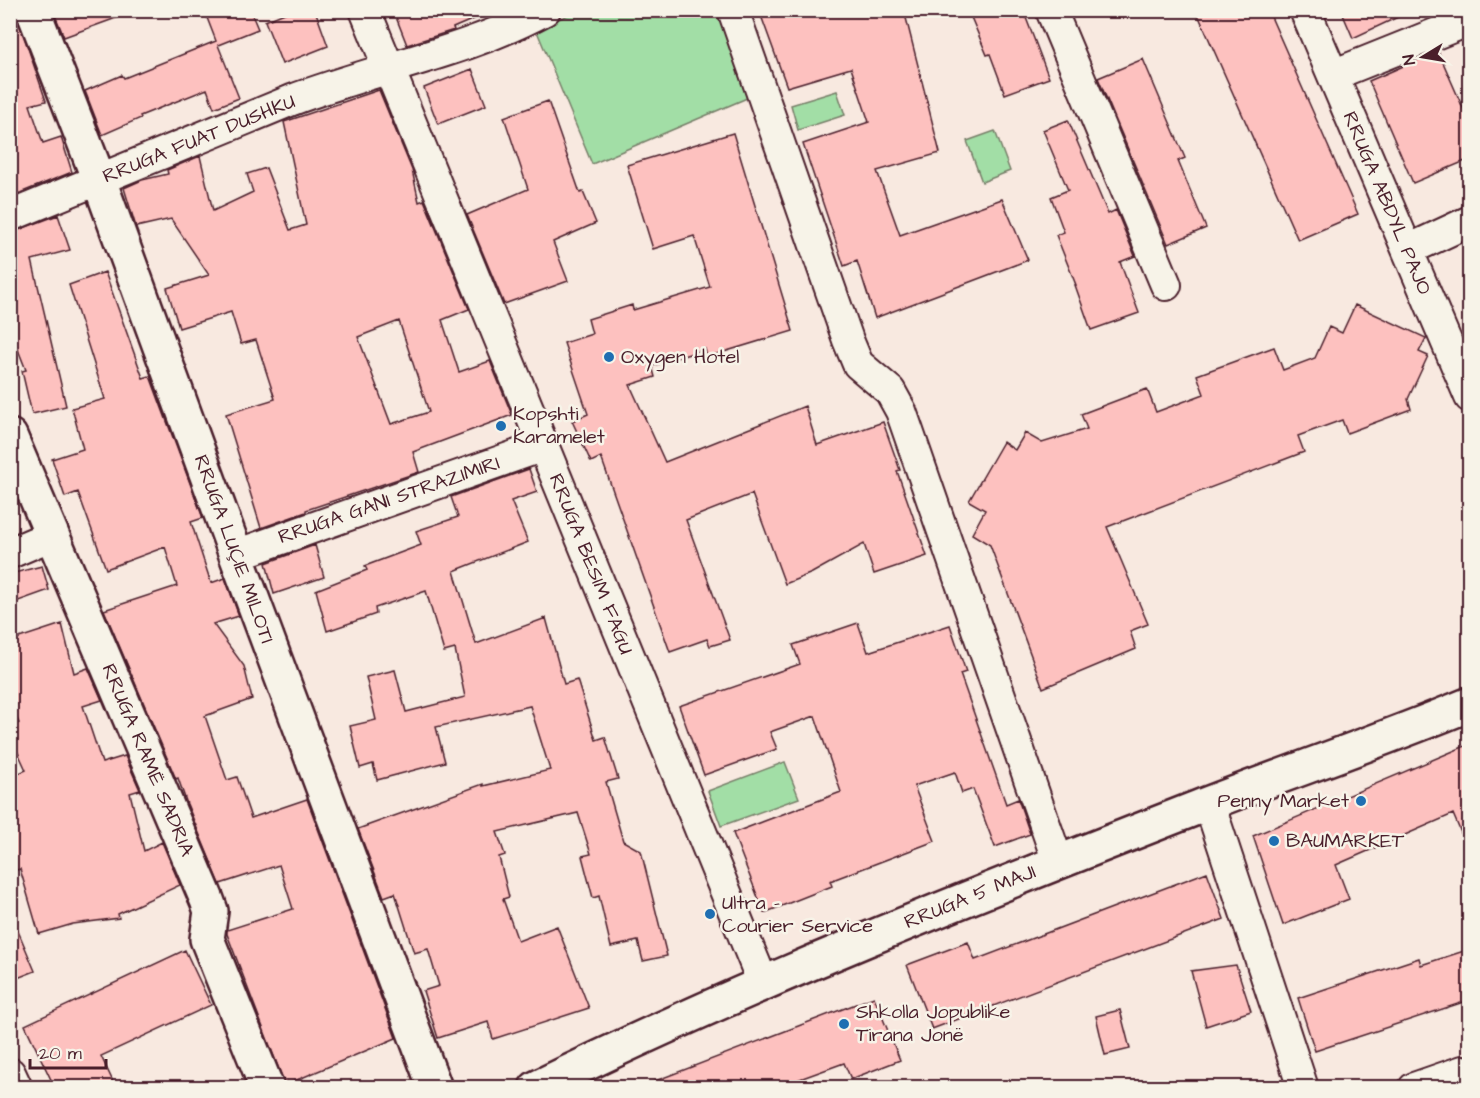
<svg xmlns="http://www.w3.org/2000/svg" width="1480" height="1098" font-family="'Architects Daughter',sans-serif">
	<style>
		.green { fill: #a2dea6; stroke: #767e68; stroke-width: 1.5 }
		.building { fill: #fdc1bf; stroke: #4a1f2b; stroke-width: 1.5; fill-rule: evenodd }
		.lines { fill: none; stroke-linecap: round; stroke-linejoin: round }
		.minor-casing { stroke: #4a1f2b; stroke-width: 34 }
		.tertiary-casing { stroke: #4a1f2b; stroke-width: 38 }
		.secondary-casing { stroke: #4a1f2b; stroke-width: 38 }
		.minor { stroke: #f7f3e8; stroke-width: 30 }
		.tertiary { stroke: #f7f3e8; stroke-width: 33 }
		.secondary { stroke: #f7f3e8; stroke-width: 33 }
		.poi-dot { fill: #1f6fb2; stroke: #f7f3e8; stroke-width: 2 }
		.labels { text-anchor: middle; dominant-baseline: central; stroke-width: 5; stroke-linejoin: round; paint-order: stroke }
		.street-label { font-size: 20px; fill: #4a1f2b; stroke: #f7f3e8 }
		.poi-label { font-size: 20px; fill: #4a1f2b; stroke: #f7f3e8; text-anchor: start }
	</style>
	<rect width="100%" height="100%" fill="#f8e9e0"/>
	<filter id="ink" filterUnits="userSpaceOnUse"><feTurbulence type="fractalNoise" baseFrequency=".0167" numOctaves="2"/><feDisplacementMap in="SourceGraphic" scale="12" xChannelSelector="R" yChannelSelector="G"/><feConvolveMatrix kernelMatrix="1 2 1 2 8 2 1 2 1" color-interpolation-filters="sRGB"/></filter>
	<g filter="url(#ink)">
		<path class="green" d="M577,11H719L747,98L592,164L536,29Z
			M837,91L845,115L798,130L791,105Z
			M995,131L1010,171L982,182L967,141Z
			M785,762L799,798L721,826L708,791Z"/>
		<path class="building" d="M10,10H15L46,101L30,105L43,143L61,137L72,172L10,197Z
			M53,10H129L130,13L64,37Z
			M204,10H250L258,29L218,45L239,98L214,108L207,89L140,116L141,118L102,135L85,91L122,75L124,78L216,41Z
			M292,10H315L328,46L282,64L265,21Z
			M410,10H495L453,28L454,30L407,45L396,17Z
			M759,10H904L940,153L877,171L900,235L1002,199L1028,260L875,318L857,261L844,266L803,144L869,122L851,68L787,87Z
			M968,10H1023L1049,78L1005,94L990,54L987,55Z
			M1196,10H1268L1358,214L1298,240Z
			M1341,10H1413L1353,38Z
			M1438,51L1470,124V159L1413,183L1369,81Z
			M1143,59L1185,158L1178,161L1206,228L1168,244L1098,78Z
			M472,69L486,105L438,124L424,88Z
			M379,90L412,170L419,202L424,200L469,309L442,320L459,372L490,361L512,415L413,452L419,472L306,510V512L261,528L226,414L275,399L256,340L241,344L231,312L179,328L167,288L209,275L171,219L136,227L124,188L142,180L168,174L167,170L200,156L213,211L253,192L247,174L266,168L290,230L306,225L284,122ZM399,321L429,412L391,424L358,337Z
			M548,101L580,193L583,192L596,223L553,242L568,281L504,304L467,215L528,189L504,117Z
			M1068,120L1108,214L1116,210L1135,256L1120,262L1139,313L1091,330L1075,285H1076L1056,235L1064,232L1051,197L1068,190L1043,130Z
			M733,133L793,331L707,357L705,349L652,366L655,377L630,385L665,462L805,406L817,445L883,422L900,470L897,471L927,556L874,574L864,544L812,573L785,584L752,494L686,520L730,640L710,646L707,639L670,652L601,457L591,462L572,421L588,414L564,343L592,334L588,319L632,305L633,310L710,287L694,236L653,249L627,165Z
			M58,215L70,250L32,260L66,406L32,414L22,371L26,370L10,329V233Z
			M105,272L143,378L150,376L203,518L191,522L211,583L225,578L239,616L213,624L244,666L252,699L205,716L227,780L237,777L251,818L307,799L396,1038L285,1085L227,934V930L293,909L279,865L220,884L187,804L178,778L176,779L104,610L177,586L165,547L106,569L78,492L65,497L52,459L83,449L72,408L105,399L69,285Z
			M1355,305L1426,338L1419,352L1428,356L1408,399L1411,409L1347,433L1342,420L1298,436L1304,452L1107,527L1148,624L1130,631L1136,649L1043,688L990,545L972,534L985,510L969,501L1003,442L1015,450L1025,433L1042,443L1087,429L1081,414L1147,389L1156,412L1204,394L1197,375L1274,347L1283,370L1315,358L1329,327L1342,333Z
			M529,469L537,492L511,501L528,542L454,571L476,644L546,618L564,684L577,680L596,740L605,737L618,779L606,782L623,841L641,851L667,956L643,961L638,941L611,947L599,896L593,898L582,856L591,854L578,813L497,832L505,855L499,857L509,897L503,899L518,941L557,926L589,1008L493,1039L488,1022L438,1038L423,991L439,986L428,949L414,953L395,893L384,897L358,829L483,784V786L550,770L530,706L436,727L445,762L377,780L373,764L360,768L350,726L376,720L366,677L395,670L406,712L465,697L455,649L444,652L426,591L375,608L376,614L327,631L316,590L367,570L365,566L421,545L416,531L458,517L451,497Z
			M315,545L324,577L274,594L266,563Z
			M42,566L49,590L10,604V574Z
			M858,623L868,652L950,625L966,672L960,674L1006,804L1018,799L1030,834L995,847L973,789L962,793L955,772L914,786L935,841L830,881L832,886L764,913L733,833L841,792L815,716L770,732L777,749L704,775L679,706L800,664L793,645Z
			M62,624L74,673L88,668L102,700L83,706L102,763L125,756L140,790L130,793L144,851L162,842L180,885L118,914L119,918L73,924L39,934L20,869L10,872V777L26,770L10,735V727L19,723L10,703V641Z
			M1470,744V854L1453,814L1336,865L1349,899L1283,925L1253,836Z
			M1207,872L1224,919L932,1029L907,965L968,942L975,960Z
			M10,912L35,971L10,981Z
			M1470,949V1000L1315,1051L1298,998L1419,958L1421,965Z
			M185,950L211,1005L101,1056L116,1088H55L25,1025Z
			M1236,965L1251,1011L1206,1026L1191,971Z
			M874,997L900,1060L851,1079L844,1063L775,1088H642V1086Z
			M1120,1010L1130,1049L1105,1055L1096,1016Z"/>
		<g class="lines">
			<defs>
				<path id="minor" d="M365,10L763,983
					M733,10L848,340L858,364L890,391L901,411L1058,862
					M1051,10L1166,285
					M1305,10L1470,397
					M1333,75L1460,24L1470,23
					M10,216L292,100C376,68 465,53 545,10
					M1408,250L1470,221
					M10,553L52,535
					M236,555L543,446
					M1209,803L1303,1088
					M10,1073L17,1088
					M1414,1088L1463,1071L1468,1088"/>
				<path id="tertiary" d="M33,10L99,180L236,555L435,1088
					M10,436L207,900L211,911L207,939L267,1088"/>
				<path id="secondary" d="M536,1088C752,982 976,894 1199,807C1289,772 1381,741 1470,704"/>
			</defs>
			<use href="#minor" class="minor-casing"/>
			<use href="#tertiary" class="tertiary-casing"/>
			<use href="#secondary" class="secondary-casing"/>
			<use href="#minor" class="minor"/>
			<use href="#tertiary" class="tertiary"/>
			<use href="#secondary" class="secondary"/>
		</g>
	</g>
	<g class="poi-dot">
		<circle cx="609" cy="357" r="6"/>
		<circle cx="501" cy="426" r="6"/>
		<circle cx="1361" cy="801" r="6"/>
		<circle cx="1274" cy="841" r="6"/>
		<circle cx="710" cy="914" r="6"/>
		<circle cx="844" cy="1024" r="6"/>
	</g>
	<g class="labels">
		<g class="street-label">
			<text transform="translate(199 139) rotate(-22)">RRUGA FUAT DUSHKU</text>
			<text transform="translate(1387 203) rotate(67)">RRUGA ABDYL PAJO</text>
			<text transform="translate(389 500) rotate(-19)">RRUGA GANI STRAZIMIRI</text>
			<text transform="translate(234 549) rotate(70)">RRUGA LUÇIE MILOTI</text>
			<text transform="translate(591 564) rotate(68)">RRUGA BESIM FAGU</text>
			<text transform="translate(148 760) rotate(67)">RRUGA RAMË SADRIA</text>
			<text transform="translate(970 897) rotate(-22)">RRUGA 5 MAJI</text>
		</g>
		<g class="poi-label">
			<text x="621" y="357">Oxygen Hotel</text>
			<text x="513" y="414">Kopshti<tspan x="513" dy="23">Karamelet</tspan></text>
			<text x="1349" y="801" text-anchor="end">Penny Market</text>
			<text x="1286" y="841">BAUMARKET</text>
			<text x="722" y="903">Ultra -<tspan x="722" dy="23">Courier Service</tspan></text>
			<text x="856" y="1012">Shkolla Jopublike<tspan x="856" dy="23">Tirana Jonë</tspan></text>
		</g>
	</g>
	<rect width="1480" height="1098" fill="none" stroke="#f7f3e8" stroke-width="36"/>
	<rect x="18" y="18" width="1444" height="1062" fill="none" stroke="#4a1f2b" stroke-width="2" filter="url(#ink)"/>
	<g transform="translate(1423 57) rotate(259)" stroke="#f7f3e8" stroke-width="4.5" paint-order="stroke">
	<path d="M0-4.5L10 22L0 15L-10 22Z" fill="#4a1f2b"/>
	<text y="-9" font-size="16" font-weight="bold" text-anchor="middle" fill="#4a1f2b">N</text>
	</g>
	<path d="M30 1059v9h76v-9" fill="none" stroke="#4a1f2b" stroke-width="3"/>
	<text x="39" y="1059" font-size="18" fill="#4a1f2b" stroke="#f7f3e8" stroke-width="4.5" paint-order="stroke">20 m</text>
</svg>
